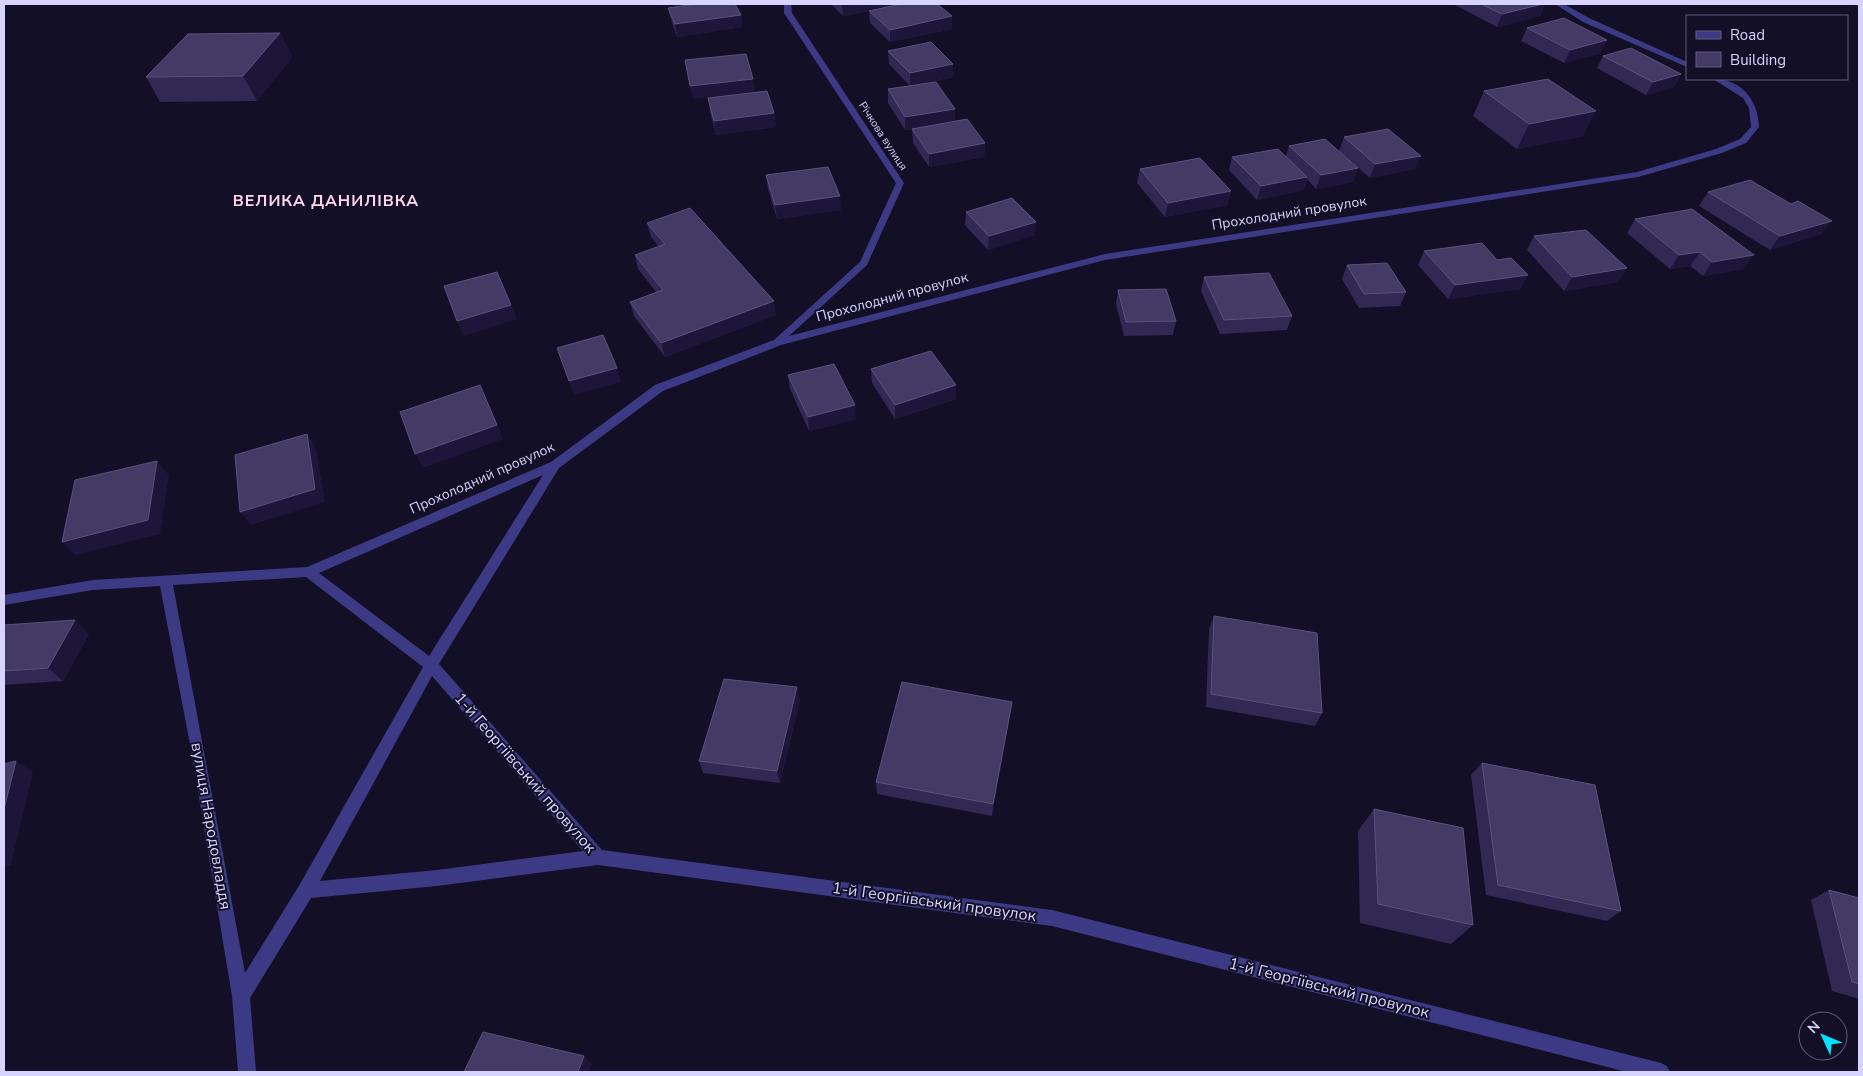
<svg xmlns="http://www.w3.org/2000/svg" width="1863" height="1076" font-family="'Nunito Sans',sans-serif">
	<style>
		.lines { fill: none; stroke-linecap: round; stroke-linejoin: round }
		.street { fill: #3d3a85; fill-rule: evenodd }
		.wall { fill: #312854 }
		.shaded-wall { fill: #1d163a }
		.building { fill: #433a66; stroke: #5a527e }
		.labels { text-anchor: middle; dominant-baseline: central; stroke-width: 4; stroke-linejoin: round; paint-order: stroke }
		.far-street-label { font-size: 11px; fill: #d9d4ff; stroke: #130f26 }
		.street-label { font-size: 14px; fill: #d9d4ff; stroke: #130f26 }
		.far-district-label { font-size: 16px; font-weight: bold; letter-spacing: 1px; fill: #ffd6f0; stroke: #130f26 }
		.near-street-label { font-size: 16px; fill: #d9d4ff; stroke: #130f26 }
	</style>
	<rect width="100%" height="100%" fill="#130f26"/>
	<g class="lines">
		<path class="street" d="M784,4H791L792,13L904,183L867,265L789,336L1105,254L1637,172L1716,149L1740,139L1751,127L1749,108L1743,98L1713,79C1742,79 1758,100 1759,127L1746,143L1722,153L1638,177L1105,260L781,345L663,391L559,468L439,664L602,850L1052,910L1661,1063L1667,1066L1670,1072H1627L1052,926L598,865L437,886L311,898L250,998L256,1072H238L232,996L192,755L160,586L93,590L4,605V595L93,580L307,567L551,462L655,385L774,340L860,262L896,183L784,13ZM543,475L429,656L319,573ZM306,577L423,667L300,884L245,973L173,585ZM432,676L583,851L437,870L320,881Z
			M1555,4H1564L1589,18L1687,62V67L1583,22Z"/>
	</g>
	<path class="wall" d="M674,4H735L741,15L742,27L677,37L671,20L668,8L675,7Z
		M831,4H937L952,29L890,42L870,23L869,11L843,16Z
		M1456,4H1545L1540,16L1497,27L1455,5Z
		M1527,28L1601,53L1564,63L1521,41Z
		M280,33L292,57L257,101L160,102L146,77Z
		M888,51L953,77L912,86L955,109V122L985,143L984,157L929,167L913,143L912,129L922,128L905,130L888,103V89L910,86L889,64Z
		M1603,56L1681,74L1674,87L1646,95L1597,68Z
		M1484,91L1583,136L1517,149L1473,116Z
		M708,98L774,113L776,127L716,135L710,112Z
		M1344,137L1421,156L1415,169L1370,178L1339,151Z
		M1289,146L1358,168L1353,182L1316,189L1307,179L1303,190L1257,200L1229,170L1232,157L1286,156Z
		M1140,169L1231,191L1227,205L1165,217L1137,183Z
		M766,175L841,210L777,219L768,189Z
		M1708,192L1821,234L1770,250L1699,206Z
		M966,212L1035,235L988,250L965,225Z
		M1635,219L1744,269L1703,276L1690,266L1670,269L1627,233Z
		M647,223L776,315L665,357L634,316L630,302L657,293L638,269L635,255L659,247L651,237Z
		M1534,236L1619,282L1564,291L1527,250Z
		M1424,251L1497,260L1528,275L1520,289L1448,299L1418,265Z
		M1347,265L1406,292L1400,306L1359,308L1342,279Z
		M1204,277L1292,316L1287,330L1220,334L1201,291Z
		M1118,290L1176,321L1173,335L1124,336L1116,304Z
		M871,369L956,399L895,419L872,383Z
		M788,375L856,419L809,431L790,389Z
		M1214,616L1322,713L1315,726L1206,707L1209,629Z
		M4,625L89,634L63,681L4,685Z
		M800,699L780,783L703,773L699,761Z
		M1012,702L1010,715L992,816L877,794L876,782Z
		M1482,763L1621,911L1607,921L1486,895L1471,775Z
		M1374,809L1473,925L1451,944L1360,923L1358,831Z
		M1829,890L1859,898V999L1832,991L1811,900Z"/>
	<path class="shaded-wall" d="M675,4H728L676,11Z
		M842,4H902L843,16Z
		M1543,4H1545L1540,16L1497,27L1502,14Z
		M741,15L742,27L677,37L675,24Z
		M952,16V29L890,42V30Z
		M280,33L292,57L257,101L243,76Z
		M1607,40L1601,53L1564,63L1570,50Z
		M953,64V77L910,86V73Z
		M1681,74L1674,87L1646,95L1653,82Z
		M753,79L755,92L693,99L690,86Z
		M955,109V122L905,130V117Z
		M1596,111L1583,136L1517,149L1529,124Z
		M774,113L776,127L716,135L714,121Z
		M985,143L984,157L929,167V154Z
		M1421,156L1415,169L1370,178L1375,164Z
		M1358,168L1353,182L1316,189L1321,175Z
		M1307,177L1303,190L1257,200L1261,186Z
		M1231,191L1227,205L1165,217L1168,203Z
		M840,196L841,210L777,219L775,205Z
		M1832,221L1821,234L1770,250L1780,236Z
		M1036,222L1035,235L988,250L989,236Z
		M1700,252L1690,266L1670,269L1679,255Z
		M1754,255L1744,269L1703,276L1712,262Z
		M1627,268L1619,282L1564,291L1572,277Z
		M1528,275L1520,289L1448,299L1455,285Z
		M774,301L776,315L665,357L661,343Z
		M511,305L517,319L464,336L457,321Z
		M617,368L621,382L574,395L569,381Z
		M480,385L503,439L423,468L415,454Z
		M956,385V399L895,419V405Z
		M855,405L856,419L809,431L808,417Z
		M307,434L316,448L325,502L251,525L240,512Z
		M157,461L169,475L160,534L75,555L62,542Z
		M75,620L89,634L63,681L48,668Z
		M797,687L800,699L780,783L777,771Z
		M1012,702L1010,715L992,816L993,804Z
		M16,761L33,772L11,865L4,867V809Z
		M584,1056L592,1064L589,1072H578Z"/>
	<path class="building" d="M696,4H735L741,15L675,24L668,8Z
		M901,4H937L952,16L890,30L869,11Z
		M1481,4H1543L1502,14Z
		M1564,18L1607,40L1570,50L1527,28Z
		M280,33L243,76L146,77L188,34Z
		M931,42L953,64L910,73L888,51Z
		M1631,48L1681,74L1653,82L1603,56Z
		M746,54L753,79L690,86L685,60Z
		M1548,79L1596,111L1529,124L1484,91Z
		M936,82L955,109L905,117L888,89Z
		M767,91L774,113L714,121L708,98Z
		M967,119L985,143L929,154L912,129Z
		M1388,129L1421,156L1375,164L1344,137Z
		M1325,139L1358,168L1321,175L1289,146Z
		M1278,149L1307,177L1261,186L1232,157Z
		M1200,158L1231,191L1168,203L1140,169Z
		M828,167L840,196L775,205L766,175Z
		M1750,180L1791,204L1798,201L1832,221L1780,236L1708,192Z
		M1012,198L1036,222L989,236L966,212Z
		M690,208L774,301L661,343L630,302L663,290L635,255L665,244L647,223Z
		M1692,209L1754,255L1712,262L1700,252L1679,255L1635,219Z
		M1586,230L1627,268L1572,277L1534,236Z
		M1482,243L1497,260L1511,258L1528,275L1455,285L1424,251Z
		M1387,263L1406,292L1364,294L1347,265Z
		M497,272L511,305L457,321L444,286Z
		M1269,273L1292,316L1224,320L1204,277Z
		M1166,289L1176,321L1126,322L1118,290Z
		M603,335L617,368L569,381L557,348Z
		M931,351L956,385L895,405L871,369Z
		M834,364L855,405L808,417L788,375Z
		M480,385L497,425L415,454L400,412Z
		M307,434L315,489L240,512L235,455Z
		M157,461L148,520L62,542L75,480Z
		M1214,616L1317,633L1322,713L1211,694Z
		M75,620L48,668L4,671V625Z
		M724,679L797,687L777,771L699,761Z
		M902,682L1012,702L993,804L876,782Z
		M16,761L4,809V764Z
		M1482,763L1595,785L1621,911L1498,885Z
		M1374,809L1463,828L1473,925L1378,904Z
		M1829,890L1859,898V984L1852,982Z
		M483,1032L584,1056L578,1072H464Z"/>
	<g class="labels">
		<g class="far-street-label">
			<text transform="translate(883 136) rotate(57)">Річкова вулиця</text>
		</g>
		<g class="street-label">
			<text transform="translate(1289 213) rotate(-9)">Прохолодний провулок</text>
			<text transform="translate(892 297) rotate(-15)">Прохолодний провулок</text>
			<text transform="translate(482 478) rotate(-24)">Прохолодний провулок</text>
		</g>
		<g class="far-district-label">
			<text x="326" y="201">ВЕЛИКА ДАНИЛІВКА</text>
		</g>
		<g class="near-street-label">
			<text transform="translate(525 773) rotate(49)">1-й Георгіївський провулок</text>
			<text transform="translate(211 826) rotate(80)">вулиця Народовладдя</text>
			<text transform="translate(934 902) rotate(8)">1-й Георгіївський провулок</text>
			<text transform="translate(1329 988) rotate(14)">1-й Георгіївський провулок</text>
		</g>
	</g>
	<rect width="1863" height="1076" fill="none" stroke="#d9d4ff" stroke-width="10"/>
	<rect x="1686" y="15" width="162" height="65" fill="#130f26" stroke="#625e7d"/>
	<rect x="1696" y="31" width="25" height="8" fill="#3d3a85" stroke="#625e7d"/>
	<text x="1730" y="40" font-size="15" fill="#d9d4ff">Road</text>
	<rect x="1696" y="52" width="25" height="15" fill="#433a66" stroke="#625e7d"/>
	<text x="1730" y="65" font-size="15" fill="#d9d4ff">Building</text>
	<g transform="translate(1823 1036) rotate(314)"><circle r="24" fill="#130f26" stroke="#625e7d"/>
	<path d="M0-4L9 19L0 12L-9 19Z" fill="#00e5ff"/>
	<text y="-8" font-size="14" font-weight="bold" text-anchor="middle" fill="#d9d4ff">N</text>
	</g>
</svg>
